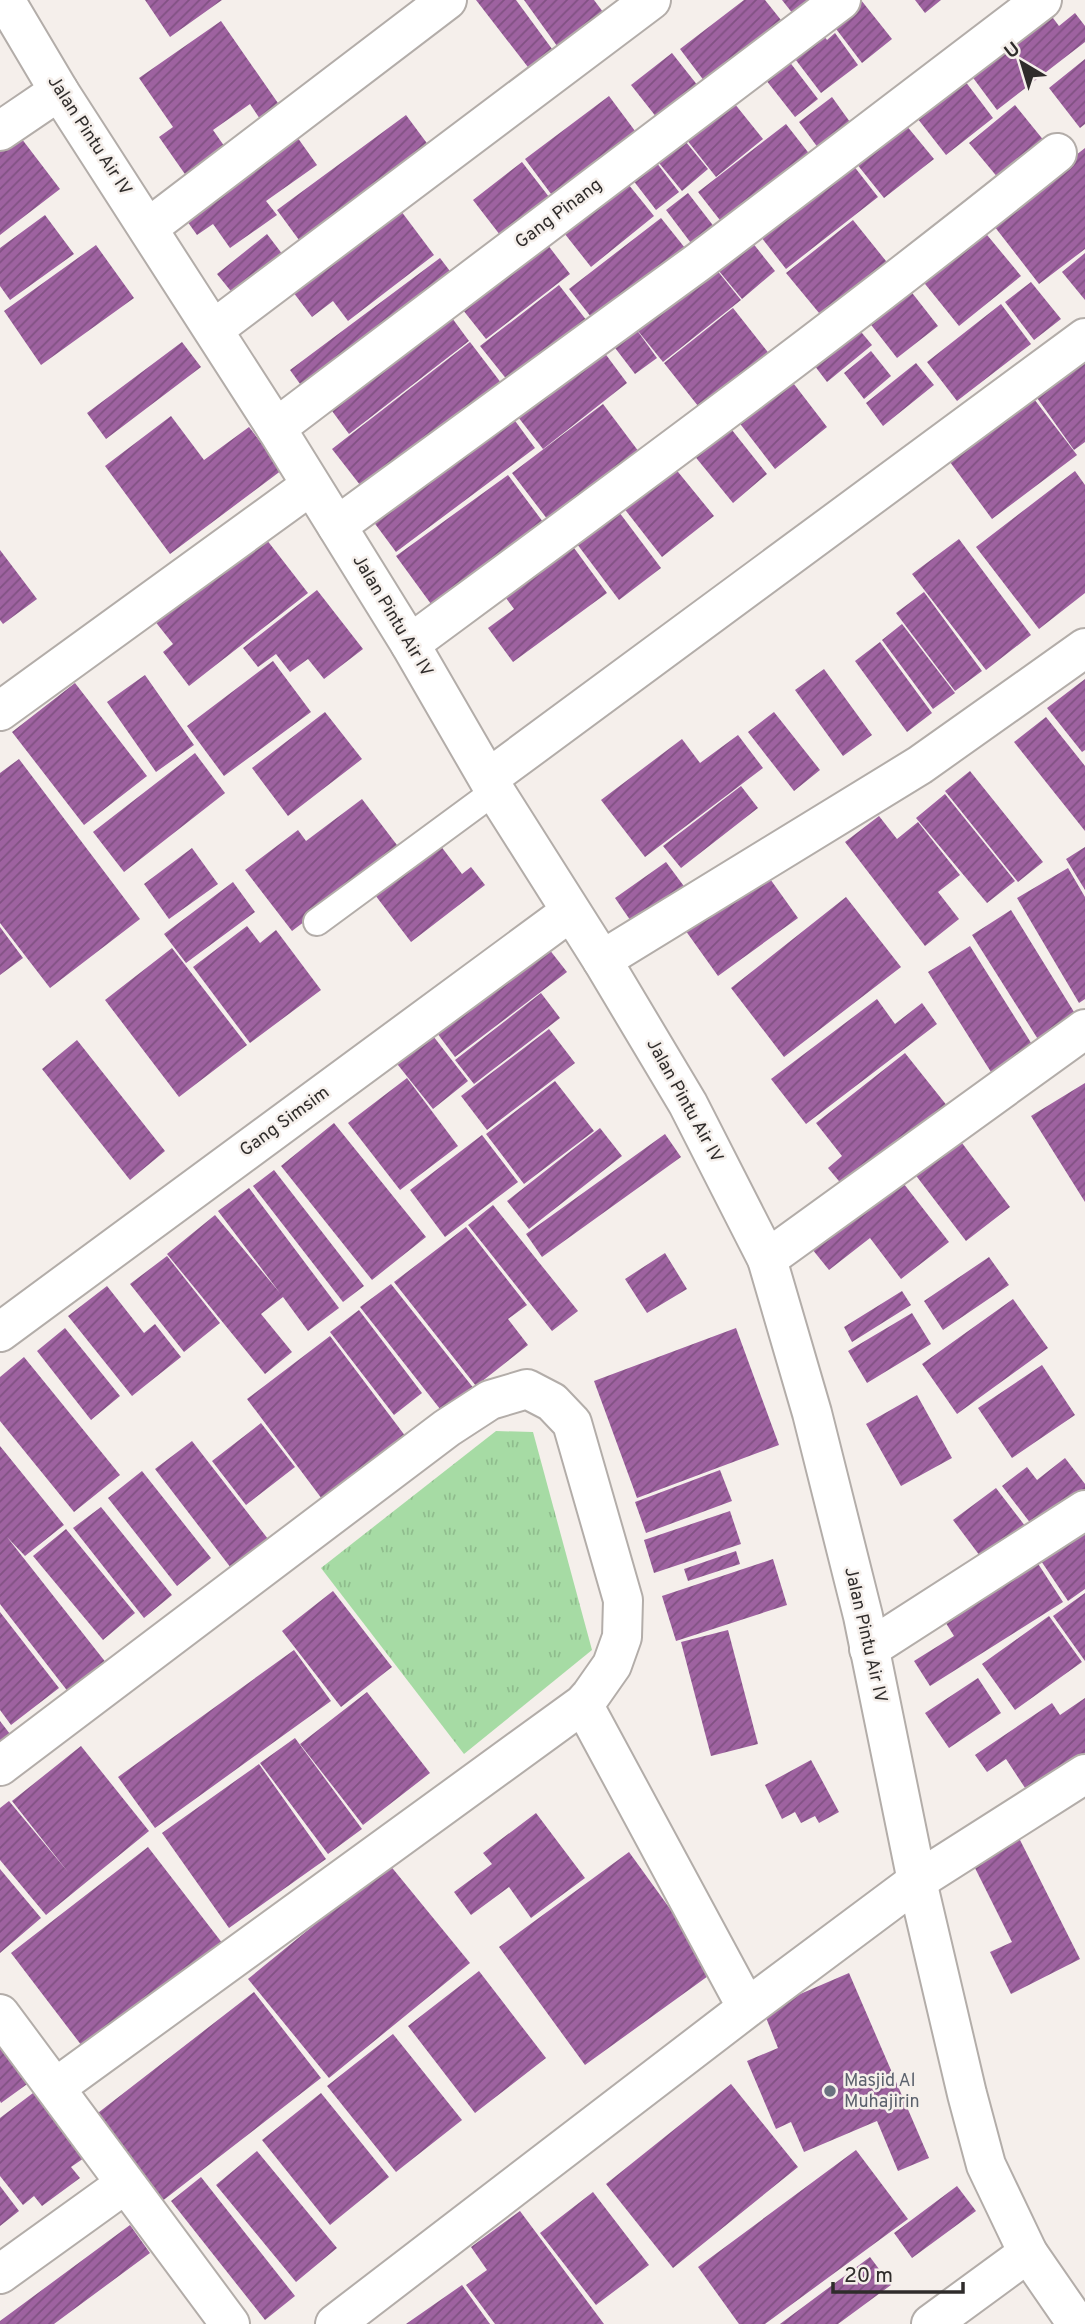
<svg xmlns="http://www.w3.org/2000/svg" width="1085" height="2324" font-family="Overpass,sans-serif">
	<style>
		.grass { fill: url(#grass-tufts) }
		.building { fill: url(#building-hatch) }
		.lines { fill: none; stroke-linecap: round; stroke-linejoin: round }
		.lane-casing { stroke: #b3ada9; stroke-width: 30 }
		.street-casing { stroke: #b3ada9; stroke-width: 42 }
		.secondary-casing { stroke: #b3ada9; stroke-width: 42 }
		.lane { stroke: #fff; stroke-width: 26 }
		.street { stroke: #fff; stroke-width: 38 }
		.secondary { stroke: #fff; stroke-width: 38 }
		.worship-dot { fill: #6b7280; stroke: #f5efeb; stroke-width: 2.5 }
		.labels { text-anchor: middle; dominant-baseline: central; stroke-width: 5; stroke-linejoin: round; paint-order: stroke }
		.street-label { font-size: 18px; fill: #2f2c2b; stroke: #f5efeb }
		.worship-label { font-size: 18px; fill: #5b616d; stroke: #f5efeb; text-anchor: start }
	</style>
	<defs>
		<pattern id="grass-tufts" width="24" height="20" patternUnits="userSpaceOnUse" patternTransform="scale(1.75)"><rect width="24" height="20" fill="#a6dba4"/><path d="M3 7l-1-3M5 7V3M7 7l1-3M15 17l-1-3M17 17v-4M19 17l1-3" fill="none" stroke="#8fbc8d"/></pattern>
		<pattern id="building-hatch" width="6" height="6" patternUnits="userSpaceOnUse" patternTransform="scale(1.75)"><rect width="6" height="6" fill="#9e62a0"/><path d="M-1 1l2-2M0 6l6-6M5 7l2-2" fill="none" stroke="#815183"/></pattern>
	</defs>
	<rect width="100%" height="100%" fill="#f5efeb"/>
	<path class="grass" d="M496,1431L533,1432L592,1650L464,1754L321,1568Z"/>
	<path class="building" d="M145,0H222L170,37Z
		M476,0H516L555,53L531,71Z
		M524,0H594L606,16L560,50Z
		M744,0H765L789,30L711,90L680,49Z
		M782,0H821L797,19Z
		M849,0H861L892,39L862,63L827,17Z
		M915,0H941L925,13Z
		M1047,10L1059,26L1075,13L1085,26V42L997,110L968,71Z
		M221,21L280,106L260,119L250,104L213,130L227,150L187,177L159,137L173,127L139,78Z
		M815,24L827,40L835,33L858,65L821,93L786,47Z
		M782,52L818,99L795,117L758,70Z
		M672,53L702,91L661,123L631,85Z
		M1085,59V124L1080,128L1049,88Z
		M962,77L993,118L946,155L914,114Z
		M726,93L763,139L716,177L679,130Z
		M609,96L644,143L560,206L525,159Z
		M832,97L860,136L827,160L799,122Z
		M1015,105L1045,142L999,179L969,143Z
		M406,115L429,146L299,240L277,210Z
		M901,119L934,159L884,198L852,158Z
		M786,124L818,165L730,233L698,192Z
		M290,127L317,165L266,201L277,215L230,248L213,224L197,235L177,207Z
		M15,130L60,189L0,235V141Z
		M677,131L708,169L682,191L650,152Z
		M1085,148V249L1039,284L991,222Z
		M650,154L679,192L656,210L626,171Z
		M522,162L556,206L507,244L473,200Z
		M853,165L878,197L786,269L761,237Z
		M620,174L654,216L591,267L557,224Z
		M688,193L722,237L700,255L666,210Z
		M398,207L434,255L348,321L333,301L312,317L290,288Z
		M45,215L74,254L10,300L0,286V248Z
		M661,218L693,258L595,322L569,289Z
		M853,220L890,266L824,319L786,273Z
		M978,224L1021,276L959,326L917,274Z
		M267,234L283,255L234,295L217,274Z
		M748,237L775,271L742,299L714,265Z
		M544,240L570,274L486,339L459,305Z
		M96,245L134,298L41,365L4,311Z
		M1085,253V300L1062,272Z
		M440,258L459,283L308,395L290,370Z
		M716,269L741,300L663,362L634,326L657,358L635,374L609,340Z
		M902,280L938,326L897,358L861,312Z
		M1031,282L1061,319L1034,340L1005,302Z
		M559,285L594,330L516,391L480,346Z
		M441,303L469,341L349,434L321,396Z
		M1001,304L1031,344L957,401L927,362Z
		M733,308L771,356L702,411L664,363Z
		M852,321L872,345L827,382L808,357Z
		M182,342L201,367L106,439L87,413Z
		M470,342L508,392L371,499L332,449Z
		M598,344L627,383L543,449L518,417Z
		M871,351L891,376L864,399L844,373Z
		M1085,360V442L1074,450L1035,395Z
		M916,363L934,385L883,426L866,403Z
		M784,371L827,427L775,469L731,412Z
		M1031,395L1077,455L992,519L947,458Z
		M603,404L642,456L551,524L512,473Z
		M507,410L535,448L396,552L367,513Z
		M171,416L204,460L249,427L282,470L170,554L105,466Z
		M728,425L767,474L733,503L693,454Z
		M674,467L714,516L662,557L623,507Z
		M1075,471L1085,485V593L1039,629L976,547Z
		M508,475L543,522L431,604L396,556Z
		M613,504L661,568L619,600L571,536Z
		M263,535L308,593L189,686L163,652L173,644L154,620Z
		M566,537L607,593L513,662L488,628L514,609L503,594Z
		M959,539L1031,635L986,670L912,574Z
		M0,550L37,599L3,624L0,620Z
		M317,590L363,649L324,679L308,659L290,672L276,654L258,667L243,648Z
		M924,592L982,671L955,691L896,613Z
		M902,624L955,693L933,709L882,640Z
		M880,642L932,713L907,732L855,661Z
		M273,661L311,712L224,776L187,726Z
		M824,669L872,735L843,756L795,690Z
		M145,675L194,745L156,772L107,702Z
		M1085,679V750L1082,752L1047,708Z
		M75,683L147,776L84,825L12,732Z
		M325,712L362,759L288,816L252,768Z
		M774,712L820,770L794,791L748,732Z
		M1046,717L1085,766V831L1014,742Z
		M738,735L763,768L645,857L601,800L682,739L700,763Z
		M195,753L225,793L124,872L93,832Z
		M19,759L140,919L50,988L0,923V773Z
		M970,771L1043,862L1018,882L945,791Z
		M741,786L758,808L681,868L663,846Z
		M945,794L1015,881L987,903L916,818Z
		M362,799L400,849L292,931L245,870L298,830L306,841Z
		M879,816L897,839L918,822L960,875L938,892L959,919L925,946L845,842Z
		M437,841L462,874L471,867L485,885L411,942L372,891Z
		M1085,847V890L1066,859Z
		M192,848L218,884L169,919L144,884Z
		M666,862L689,893L637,930L615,898Z
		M1068,868L1085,897V999L1079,1003L1017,898Z
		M763,869L798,918L718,976L683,927Z
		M233,882L255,912L186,963L164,934Z
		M846,897L901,967L784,1057L731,988Z
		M1011,910L1079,1020L1041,1044L972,935Z
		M247,926L260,943L276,930L321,990L250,1043L193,967Z
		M0,927L23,958L0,975Z
		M545,944L567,972L455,1057L434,1029Z
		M970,946L1033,1046L991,1072L928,972Z
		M172,948L247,1045L179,1097L105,1000Z
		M541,993L560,1018L474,1084L455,1060Z
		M877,999L895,1024L922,1003L937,1024L806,1124L771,1079Z
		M549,1029L575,1063L487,1130L461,1096Z
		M430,1032L468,1081L433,1109L394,1060Z
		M77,1040L165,1151L130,1180L42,1069Z
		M905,1053L952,1112L849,1193L828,1168L842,1156L816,1123Z
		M407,1078L458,1146L400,1190L348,1123Z
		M555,1081L594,1131L524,1184L486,1134Z
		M1085,1083V1202L1031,1116Z
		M334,1123L426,1237L372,1280L281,1166Z
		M600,1128L622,1156L529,1229L507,1201Z
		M665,1134L681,1157L542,1257L526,1234Z
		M482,1135L518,1182L445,1237L410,1190Z
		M959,1139L1010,1207L966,1241L914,1173Z
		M274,1170L364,1286L343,1302L253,1186Z
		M897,1175L949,1242L901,1279L870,1238L829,1270L808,1244Z
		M249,1188L339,1308L308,1331L283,1297L261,1314L292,1352L265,1374L167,1254L215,1215L280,1293L218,1211Z
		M493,1205L578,1311L552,1331L468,1225Z
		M466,1227L527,1305L508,1319L528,1345L476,1386L394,1282Z
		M665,1253L687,1289L647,1313L625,1279Z
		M167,1256L220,1323L184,1352L130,1284Z
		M989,1257L1009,1285L943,1330L924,1301Z
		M391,1284L475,1390L444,1414L360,1307Z
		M107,1286L144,1333L155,1324L181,1357L132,1396L68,1316Z
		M902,1291L911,1305L852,1342L844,1327Z
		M1013,1299L1048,1348L957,1414L922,1364Z
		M359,1310L422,1393L394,1415L330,1332Z
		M912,1313L931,1344L867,1383L848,1351Z
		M65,1328L120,1396L91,1420L37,1351Z
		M736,1328L779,1445L637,1498L594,1381Z
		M330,1336L406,1437L322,1499L247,1399Z
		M24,1357L120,1475L74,1512L0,1421V1377Z
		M1042,1365L1075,1415L1012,1458L978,1408Z
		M917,1395L952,1458L901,1486L866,1424Z
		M261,1423L295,1467L246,1505L212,1461Z
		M192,1441L268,1539L231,1568L155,1469Z
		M0,1446L64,1525L25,1556L7,1537L107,1664L69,1693L0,1604Z
		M1065,1458L1085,1484V1502L1041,1537L1002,1486L1027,1467L1037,1480Z
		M720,1470L732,1501L646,1533L635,1502Z
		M142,1471L211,1558L177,1586L108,1498Z
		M996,1488L1032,1535L989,1568L953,1520Z
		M101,1507L172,1595L144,1618L73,1528Z
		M730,1511L741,1544L654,1573L644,1540Z
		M1085,1519V1589L1068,1601L1035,1552Z
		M66,1529L135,1613L103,1640L33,1556Z
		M736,1551L740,1564L688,1581L684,1569Z
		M1031,1553L1063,1602L930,1686L914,1661L954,1636L939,1612Z
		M773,1559L787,1605L676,1641L662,1596Z
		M333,1591L392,1667L341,1707L282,1631Z
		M1085,1593V1661L1053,1616Z
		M0,1612L59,1688L11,1725L0,1710Z
		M1049,1616L1082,1662L1015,1710L982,1664Z
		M728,1630L758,1744L711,1756L681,1642Z
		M294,1650L331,1701L155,1828L118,1777Z
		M978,1678L1001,1713L949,1748L925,1713Z
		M367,1692L430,1773L363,1825L300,1744Z
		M1085,1698V1764L1033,1800L1006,1759L987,1772L975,1755L1052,1703L1060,1715Z
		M0,1721L10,1734L0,1741Z
		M295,1738L362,1829L328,1854L260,1763Z
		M81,1746L149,1831L46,1915L0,1860V1808L9,1801L68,1872L12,1801Z
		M811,1760L839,1812L819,1823L815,1816L801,1823L795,1812L782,1819L765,1785Z
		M259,1764L326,1859L229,1928L162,1833Z
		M536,1813L585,1878L531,1918L509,1887L471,1915L454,1892L492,1864L483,1853Z
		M1019,1838L1080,1959L1011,1994L990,1952L1012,1942L972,1862Z
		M148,1847L223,1944L85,2050L11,1953Z
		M629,1852L715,1971L585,2065L499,1947Z
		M389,1864L470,1963L329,2078L248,1979Z
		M0,1869L41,1918L0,1953Z
		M479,1971L546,2058L475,2113L408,2026Z
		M849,1973L929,2158L898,2171L877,2121L804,2152L791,2122L776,2129L747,2061L778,2048L763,2010Z
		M254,1992L321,2078L161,2202L94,2116Z
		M393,2034L462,2120L396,2172L327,2086Z
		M0,2041L30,2082L1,2103L0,2101Z
		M731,2084L798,2167L673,2268L606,2184Z
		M37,2090L87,2156L71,2167L80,2178L42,2206L34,2196L23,2205L0,2176V2118Z
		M321,2093L389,2177L330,2225L262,2140Z
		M856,2150L908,2219L765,2324H739L698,2267Z
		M257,2151L337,2248L296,2282L216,2185Z
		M201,2177L295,2296L265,2320L171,2201Z
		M0,2186L19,2211L0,2226Z
		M957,2186L976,2211L912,2258L894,2233Z
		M593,2192L649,2265L596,2305L540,2233Z
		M520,2211L604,2324H495L466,2285L487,2270L471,2247Z
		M130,2225L150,2253L54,2324H0V2321Z
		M870,2257L891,2285L838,2324H780Z
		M462,2285L490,2324H406Z"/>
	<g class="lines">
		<defs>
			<path id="lane" d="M317,922L495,791"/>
			<path id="street" d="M0,131L59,91
				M148,228L447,0
				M214,329L651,0
				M276,428L841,0
				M337,526L697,263L1042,0
				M410,644C628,483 846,323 1057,153
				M0,711L310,486
				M489,778L1085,338
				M602,960L920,765L1085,648
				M767,1259L1085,1029
				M0,1332L570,912
				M869,1649L1085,1510
				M583,1704L747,2008
				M0,1766L447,1428L490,1400L527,1389L552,1402L572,1423L623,1600L622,1637L612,1665L591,1695L583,1704L55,2088
				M0,2014L230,2324
				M0,2274L125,2184
				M335,2324L747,2008L917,1881L1085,1774
				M931,2324L1028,2253"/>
			<path id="secondary" d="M5,0L59,91L276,428L410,644L495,791L602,960L688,1104L767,1259L812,1413L863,1616L917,1881L967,2094L986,2165L1028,2253L1077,2324"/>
		</defs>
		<use href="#lane" class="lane-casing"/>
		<use href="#street" class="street-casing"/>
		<use href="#secondary" class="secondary-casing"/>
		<use href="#lane" class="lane"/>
		<use href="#street" class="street"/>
		<use href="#secondary" class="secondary"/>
	</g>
	<circle class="worship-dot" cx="830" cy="2091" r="7"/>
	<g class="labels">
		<g class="street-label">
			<text transform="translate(89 136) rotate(57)">Jalan Pintu Air IV</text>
			<text transform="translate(559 214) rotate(-37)">Gang Pinang</text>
			<text transform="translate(392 616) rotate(59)">Jalan Pintu Air IV</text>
			<text transform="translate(684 1101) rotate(61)">Jalan Pintu Air IV</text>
			<text transform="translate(285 1122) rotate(-36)">Gang Simsim</text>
			<text transform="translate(865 1635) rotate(77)">Jalan Pintu Air IV</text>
		</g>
		<g class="worship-label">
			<text x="844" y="2081">Masjid Al<tspan x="844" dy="21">Muhajirin</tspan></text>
		</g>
	</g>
	<g transform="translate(1022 63) rotate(322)" stroke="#f5efeb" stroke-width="5" paint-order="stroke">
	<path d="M0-5L12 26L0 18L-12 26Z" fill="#2f2c2b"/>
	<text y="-10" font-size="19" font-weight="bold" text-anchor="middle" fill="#2f2c2b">U</text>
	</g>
	<path d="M833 2282v10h130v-10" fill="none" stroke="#2f2c2b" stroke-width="3.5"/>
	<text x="844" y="2282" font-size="21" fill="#2f2c2b" stroke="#f5efeb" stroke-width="5" paint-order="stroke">20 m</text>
</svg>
